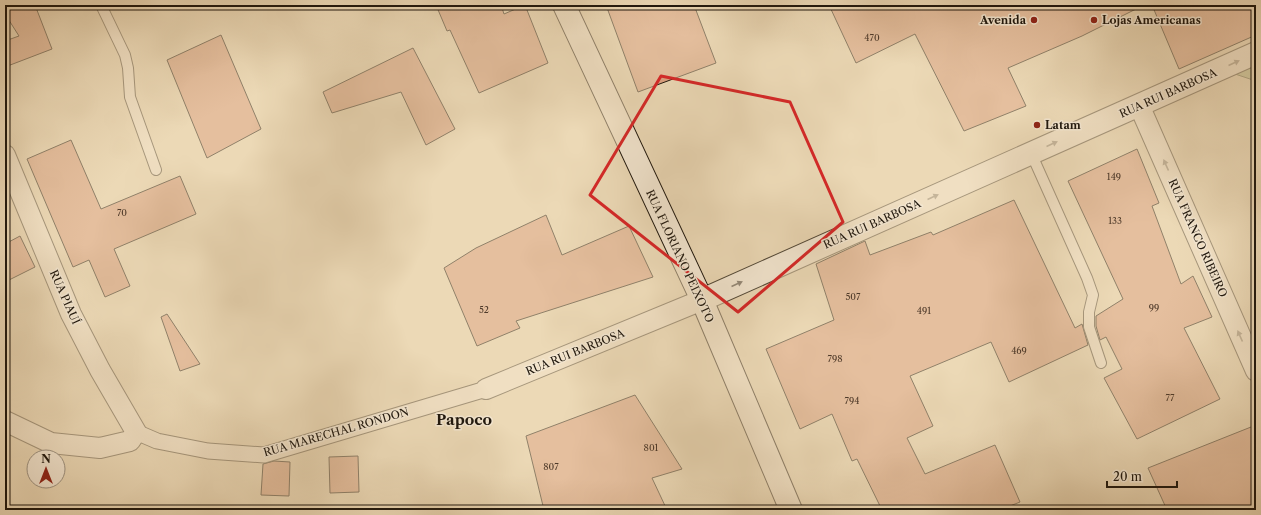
<svg xmlns="http://www.w3.org/2000/svg" width="1261" height="515" font-family="'Libre Caslon Text',serif">
	<style>
		.green { fill: #babf8c; stroke: #6c6b4c }
		.building { fill: #dca180; stroke: #1f170d }
		.lines { fill: none; stroke-linecap: round; stroke-linejoin: round }
		.service-casing { stroke: #524837; stroke-width: 12 }
		.pedestrian-casing { stroke: #524837; stroke-width: 17 }
		.minor-casing { stroke: #524837; stroke-width: 22 }
		.tertiary-casing { stroke: #524837; stroke-width: 24 }
		.secondary-casing { stroke: #1f170d; stroke-width: 24 }
		.service { stroke: #f3e6d0; stroke-width: 10 }
		.pedestrian { stroke: #f3e6d0; stroke-width: 15 }
		.minor { stroke: #f3e6d0; stroke-width: 20 }
		.tertiary { stroke: #f3e6d0; stroke-width: 22 }
		.secondary { stroke: #f3e6d0; stroke-width: 22 }
		.oneway { fill: #948978 }
		.marked { fill: none; stroke: #d62828; stroke-width: 3; stroke-linejoin: round }
		.poi-dot { fill: #8f2418; stroke: #f3e6d0; stroke-width: 1.5 }
		.labels { text-anchor: middle; dominant-baseline: central; stroke-width: 3; stroke-linejoin: round; paint-order: stroke }
		.number-label { font-size: 9px; fill: #4e3a2a }
		.poi-label { font-size: 11px; font-weight: bold; fill: #1f170d; stroke: #f3e6d0; text-anchor: start }
		.street-label { font-size: 11px; fill: #1f170d; stroke: #f3e6d0 }
		.district-label { font-size: 15px; font-weight: bold; fill: #1f170d; stroke: #f3e6d0 }
	</style>
	<rect width="100%" height="100%" fill="#ecd9b6"/>
	<filter id="stains"><feTurbulence type="fractalNoise" baseFrequency=".005" numOctaves="4"/><feColorMatrix values="0 0 0 0 .2 0 0 0 0 .09 0 0 0 0 .02 0 0 0 .5 -.17"/></filter>
	<radialGradient id="worn" r=".72"><stop offset=".6" stop-color="#630" stop-opacity="0"/><stop offset="1" stop-color="#630" stop-opacity=".3"/></radialGradient>
	<path class="green" d="M1256,56V81L1223,70Z"/>
	<path class="building" d="M5,5H35L52,49L5,67V41L19,36L5,14Z
		M436,5H501L504,14L525,5L548,63L479,93L450,30L447,31Z
		M606,5H694L716,63L638,92Z
		M829,5H1144L1082,36L1008,68L1026,106L964,131L915,34L856,63Z
		M1152,5H1256V35L1179,69Z
		M221,35L261,129L207,158L167,60Z
		M413,48L455,129L426,145L401,92L332,113L323,92Z
		M71,140L101,209L180,176L196,214L114,249L130,286L105,297L89,260L73,267L27,159Z
		M1137,149L1159,203L1152,206L1181,284L1193,276L1212,317L1184,328L1220,399L1137,439L1104,378L1122,369L1106,337L1100,340L1096,326V316L1123,299L1068,181Z
		M1014,200L1075,328L1082,324L1088,345L1009,382L991,342L910,376L933,426L907,438L925,474L995,445L1020,502L1000,510H882L857,459L852,461L832,414L800,429L766,349L834,320L816,264L865,241L870,255L931,232L933,235Z
		M546,215L562,255L629,226L653,277L516,321L520,328L477,346L444,268L476,248Z
		M20,236L35,267L5,282V244Z
		M167,314L200,364L180,371L161,317Z
		M635,395L682,469L652,478L667,510H544L526,436Z
		M1256,425V510H1167L1148,468Z
		M358,456L359,492L330,493L329,457Z
		M274,461L290,462L289,496L261,495L263,464Z"/>
	<g class="lines">
		<defs>
			<path id="service" d="M101,5L125,55L128,68L130,97L156,170
				M1031,153L1087,278L1093,295L1089,312V327L1101,363"/>
			<path id="pedestrian" d="M136,432L157,441L208,451L264,455L486,389"/>
			<path id="minor" d="M1139,105L1256,371
				M5,155L71,314L100,370L136,432L130,441L100,448L51,443L5,421
				M486,389L702,300"/>
			<path id="tertiary" d="M702,300L1256,53"/>
			<path id="secondary" d="M564,5L702,300L791,510"/>
		</defs>
		<use href="#service" class="service-casing"/>
		<use href="#pedestrian" class="pedestrian-casing"/>
		<use href="#minor" class="minor-casing"/>
		<use href="#tertiary" class="tertiary-casing"/>
		<use href="#secondary" class="secondary-casing"/>
		<use href="#service" class="service"/>
		<use href="#pedestrian" class="pedestrian"/>
		<use href="#minor" class="minor"/>
		<use href="#tertiary" class="tertiary"/>
		<use href="#secondary" class="secondary"/>
	</g>
	<defs><path id="oneway-solid" d="M-6-.8H1V-3.2L6.5 0L1 3.2V.8H-6Z"/></defs>
	<g class="oneway">
		<use href="#oneway-solid" transform="translate(1234 63) rotate(-24)"/>
		<use href="#oneway-solid" transform="translate(1052 144) rotate(-24)"/>
		<use href="#oneway-solid" transform="translate(1166 165) rotate(-114)"/>
		<use href="#oneway-solid" transform="translate(933 197) rotate(-24)"/>
		<use href="#oneway-solid" transform="translate(737 284) rotate(-24)"/>
		<use href="#oneway-solid" transform="translate(1240 336) rotate(-114)"/>
	</g>
	<path d="M0 0H1261V515H0ZM661,76L790,102L843,222L738,312L590,195Z" fill="#ecd9b6" fill-opacity=".55" fill-rule="evenodd"/>
	<path class="marked" d="M661,76L790,102L843,222L738,312L590,195Z"/>
	<g class="poi-dot">
		<circle cx="1034" cy="20" r="4"/>
		<circle cx="1094" cy="20" r="4"/>
		<circle cx="1037" cy="125" r="4"/>
	</g>
	<g class="labels">
		<g class="number-label">
			<text x="872" y="37">470</text>
			<text x="1114" y="176">149</text>
			<text x="122" y="212">70</text>
			<text x="1115" y="220">133</text>
			<text x="853" y="296">507</text>
			<text x="1154" y="307">99</text>
			<text x="484" y="309">52</text>
			<text x="924" y="310">491</text>
			<text x="1019" y="350">469</text>
			<text x="835" y="358">798</text>
			<text x="1170" y="397">77</text>
			<text x="852" y="400">794</text>
			<text x="651" y="447">801</text>
			<text x="551" y="466">807</text>
		</g>
		<g class="poi-label">
			<text x="1026" y="20" text-anchor="end">Avenida</text>
			<text x="1102" y="20">Lojas Americanas</text>
			<text x="1045" y="125">Latam</text>
		</g>
		<g class="street-label">
			<text transform="translate(1168 93) rotate(-24)">RUA RUI BARBOSA</text>
			<text transform="translate(872 224) rotate(-24)">RUA RUI BARBOSA</text>
			<text transform="translate(1198 238) rotate(66)">RUA FRANCO RIBEIRO</text>
			<text transform="translate(680 256) rotate(65)">RUA FLORIANO PEIXOTO</text>
			<text transform="translate(65 297) rotate(66)">RUA PIAUÍ</text>
			<text transform="translate(575 352) rotate(-22)">RUA RUI BARBOSA</text>
			<text transform="translate(336 432) rotate(-16)">RUA MARECHAL RONDON</text>
		</g>
		<g class="district-label">
			<text x="464" y="419">Papoco</text>
		</g>
	</g>
	<rect width="1261" height="515" fill="none" stroke="#ecd9b6" stroke-width="20"/>
	<rect x="6" y="6" width="1249" height="503" fill="none" stroke="#1f170d" stroke-width="2"/>
	<rect x="10" y="10" width="1241" height="495" fill="none" stroke="#1f170d"/>
	<g transform="translate(46 469)"><circle r="19" fill="#f3e6d0" stroke="#9e9382"/>
	<path d="M0-3L7 15L0 10L-7 15Z" fill="#8f2418"/>
	<text y="-6" font-size="11" font-weight="bold" text-anchor="middle" fill="#1f170d">N</text>
	</g>
	<path d="M1107 481v6h70v-6" fill="none" stroke="#1f170d" stroke-width="2"/>
	<text x="1113" y="481" font-size="12" fill="#1f170d" stroke="#f3e6d0" stroke-width="3" paint-order="stroke">20 m</text>
	<rect width="100%" height="100%" filter="url(#stains)"/>
	<rect width="100%" height="100%" fill="url(#worn)"/>
</svg>
